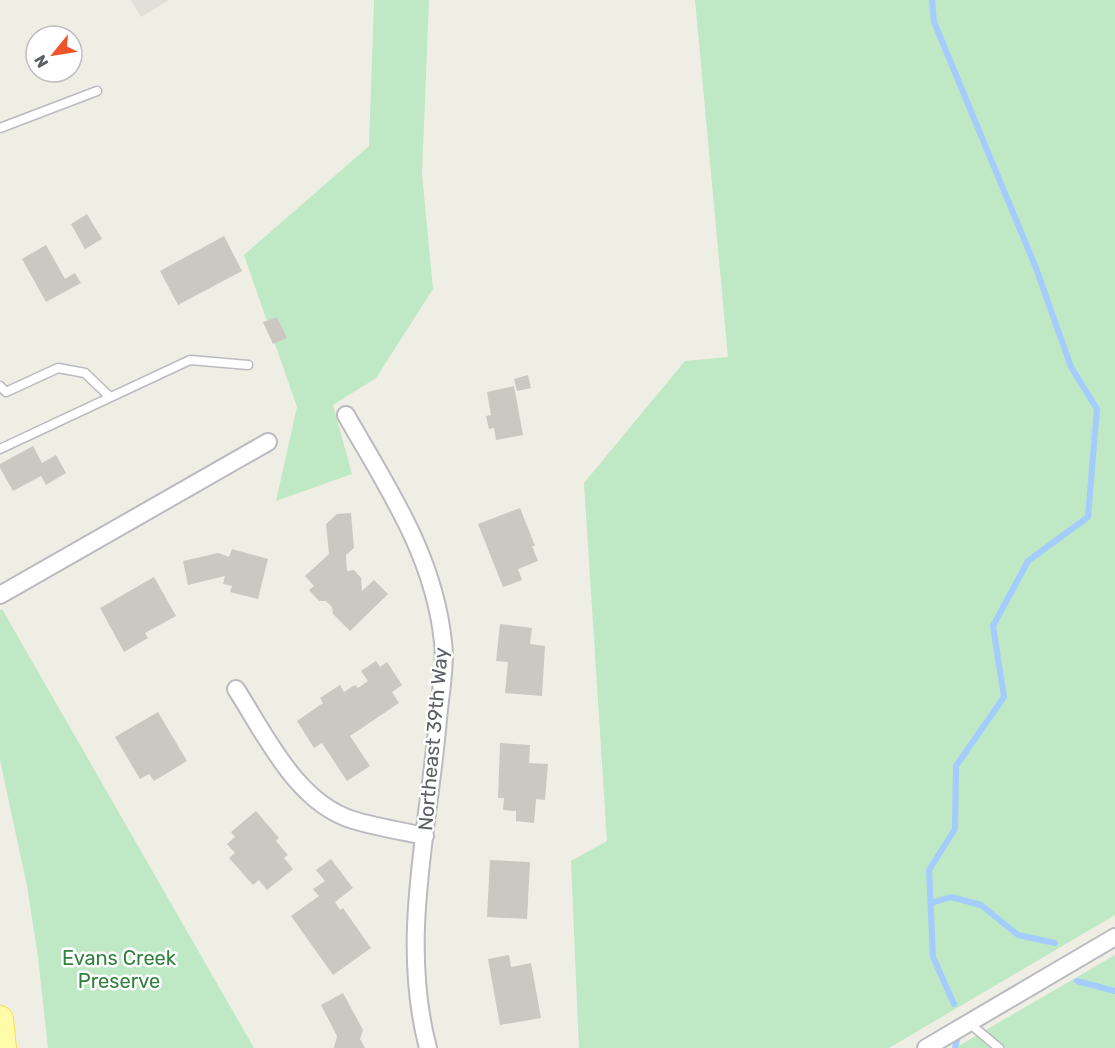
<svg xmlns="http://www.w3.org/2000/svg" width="1115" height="1048" font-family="Rubik,sans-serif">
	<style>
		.industrial { fill: #e0dfd8 }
		.green { fill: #bfe8c4 }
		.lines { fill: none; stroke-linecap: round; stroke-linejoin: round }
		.stream { stroke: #a4ccff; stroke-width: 6 }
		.building { fill: #cac8c1 }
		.lane-casing { stroke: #b9bbc0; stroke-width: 11 }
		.street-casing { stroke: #b9bbc0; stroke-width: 20 }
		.primary-casing { stroke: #f7de55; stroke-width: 28 }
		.lane { stroke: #fff; stroke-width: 8 }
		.street { stroke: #fff; stroke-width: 16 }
		.primary { stroke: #fffca9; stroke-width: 26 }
		.labels { text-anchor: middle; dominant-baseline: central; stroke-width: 5; stroke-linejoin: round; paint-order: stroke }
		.street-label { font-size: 20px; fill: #5c5f65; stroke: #fff }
		.park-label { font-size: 20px; fill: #30813e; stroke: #fff }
	</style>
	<rect width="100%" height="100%" fill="#efeee4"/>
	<path class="industrial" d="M131,0H169L141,17Z"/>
	<path class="green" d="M374,0H429L422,174L433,289L376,378L333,405L352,474L276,501L297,407L244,255L369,146Z
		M695,0H1115V915L889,1048H579L571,861L607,841L584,483L685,361L728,357Z
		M2,609L254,1048H48L38,957L27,886L0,760V610Z
		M1115,955V1048H955Z"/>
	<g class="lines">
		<path class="stream" d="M932,0L934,22L1036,268L1071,367L1097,409L1088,517L1028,561L993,626L1004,697L956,766L955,829L929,870L933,957L954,1004
			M931,903L951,897L981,905L1018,935L1055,943
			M1077,981L1115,991
			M955,1048L957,1040"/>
	</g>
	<path class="building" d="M87,214L102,239L85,249L71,224Z
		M224,236L242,271L178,305L160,271Z
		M46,245L65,279L75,273L81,283L46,302L22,259Z
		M277,317L287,338L273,344L263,322Z
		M528,375L531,388L517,391L514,379Z
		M514,386L523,435L496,440L494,428L489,429L486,416L491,415L487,392Z
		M33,446L42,463L56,455L66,473L46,485L41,476L13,491L0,468V464Z
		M520,508L535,546H532L538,561L518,569L522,580L503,587L478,524Z
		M351,513L354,548L346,555L347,571L354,570L361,578L362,591L374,580L388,594L350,631L333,614L332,607L326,601H319L309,590L314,586L305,576L329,554L326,524L337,514Z
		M232,549L268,559L258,599L230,592L232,586L223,584L225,576L188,585L183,561L218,553L229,557Z
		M154,577L176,616L145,633L148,638L124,652L100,608Z
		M500,624L532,628L530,644L545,646L542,696L505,693L508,662L496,661Z
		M376,661L380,667L387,662L402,685L392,692L399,703L350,736L370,766L347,781L322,743L314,748L297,721L323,703L320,698L340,685L344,692L355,685L358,688L368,681L361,671Z
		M158,712L187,761L154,781L149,774L140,779L115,737Z
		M500,743L530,745L529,763L548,764L545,800L536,799L534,823L516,821V811L503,810L504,798H498Z
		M256,811L279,838L276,841L288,855L284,858L293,869L267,890L259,880L253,885L229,858L235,853L227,844L235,837L231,832Z
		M331,859L353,888L335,902L340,910L343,908L371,948L333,975L291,916L319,896L313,889L325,881L316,870Z
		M490,860L530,862L527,919L487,917Z
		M509,955L511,967L531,963L541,1018L500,1025L488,959Z
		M343,993L363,1030L360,1039L365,1048H334L337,1036L321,1005Z"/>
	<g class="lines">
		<defs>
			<path id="lane" d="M0,128L97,91
				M0,386L6,392L58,368L85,373L110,397
				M0,449L190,360L248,365
				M969,1023L999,1048"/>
			<path id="street" d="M346,415C388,489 434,555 443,642C446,664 440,696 438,719C429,828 399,939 428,1048
				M0,595L268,442
				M236,689C266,736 297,803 353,820C376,827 401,831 425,836
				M926,1048L1115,937"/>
			<path id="primary" d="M0,1019L3,1048"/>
		</defs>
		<use href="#lane" class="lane-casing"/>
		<use href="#street" class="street-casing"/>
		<use href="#primary" class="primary-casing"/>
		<use href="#lane" class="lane"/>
		<use href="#street" class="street"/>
		<use href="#primary" class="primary"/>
	</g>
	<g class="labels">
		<g class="street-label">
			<text transform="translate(433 739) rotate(-85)">Northeast 39th Way</text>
		</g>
		<g class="park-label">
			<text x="119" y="958">Evans Creek<tspan x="119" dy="23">Preserve</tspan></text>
		</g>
	</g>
	<g transform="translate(54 54) rotate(240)"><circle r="28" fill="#ffffff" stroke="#bebfc1" stroke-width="1.5"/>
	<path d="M0-4.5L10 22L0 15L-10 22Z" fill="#f05229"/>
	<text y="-9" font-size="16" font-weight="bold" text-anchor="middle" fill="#5c5f65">N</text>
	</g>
</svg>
